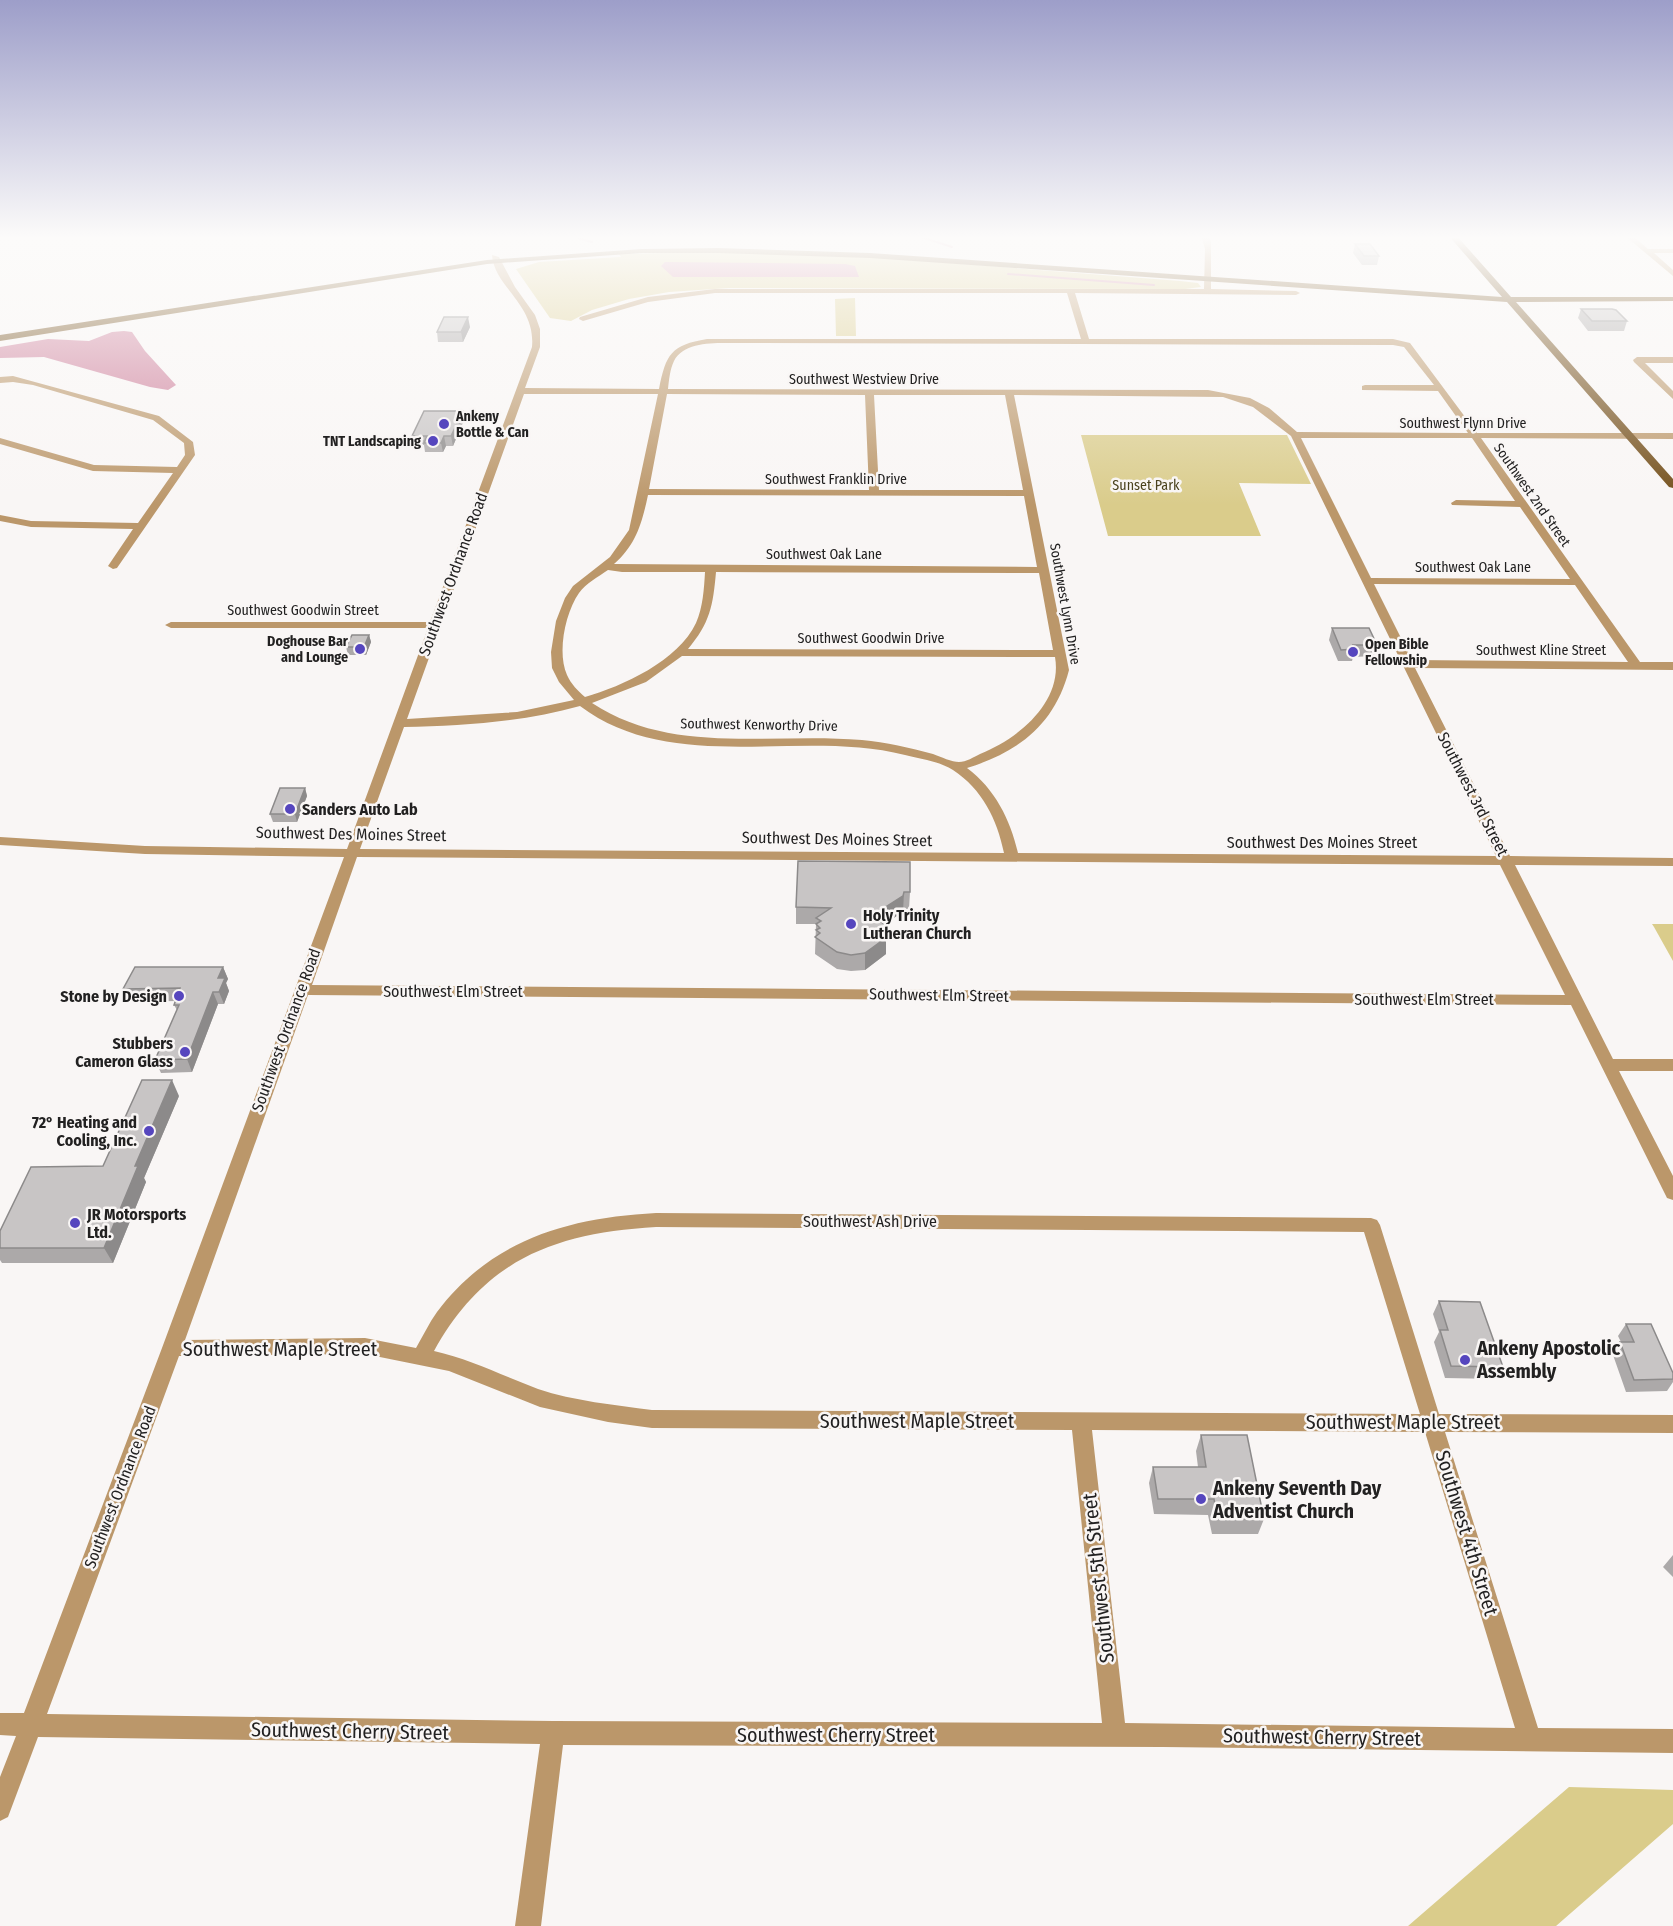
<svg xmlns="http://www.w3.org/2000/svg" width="1673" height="1926" font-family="'Fira Sans Condensed',sans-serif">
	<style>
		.green { fill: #dacc8b }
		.water { fill: #cd7e9a }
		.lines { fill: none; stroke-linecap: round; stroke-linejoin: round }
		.stream { stroke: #cd7e9a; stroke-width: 2 }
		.minor { fill: #bb976a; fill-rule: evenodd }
		.major { fill: #724d18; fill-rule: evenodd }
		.wall { fill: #aca9a9 }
		.shaded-wall { fill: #8c8a8a }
		.building { fill: #c8c5c5; stroke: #8c8a8a; stroke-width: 1.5 }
		.poi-dot { fill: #5646be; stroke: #f9f6f5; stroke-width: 2 }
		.labels { text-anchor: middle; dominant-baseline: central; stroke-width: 5; stroke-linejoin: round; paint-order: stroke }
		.far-street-label { font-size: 14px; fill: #222121; stroke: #f9f6f5 }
		.far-poi-label { font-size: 14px; font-weight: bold; fill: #222121; stroke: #f9f6f5; text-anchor: start }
		.far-park-label { font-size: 14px; fill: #4a421e; stroke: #f9f6f5 }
		.street-label { font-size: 16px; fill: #222121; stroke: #f9f6f5 }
		.poi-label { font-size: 16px; font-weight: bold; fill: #222121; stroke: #f9f6f5; text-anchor: start }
		.near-poi-label { font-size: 20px; font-weight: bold; fill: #222121; stroke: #f9f6f5; text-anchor: start }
		.near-street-label { font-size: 20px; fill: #222121; stroke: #f9f6f5 }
	</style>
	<rect width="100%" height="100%" fill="#f9f6f5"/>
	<path class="green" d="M707,252L885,258L1180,281L1198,283L1201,287L1185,289L729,288L669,292L629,299L592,310L571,321L550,318L516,269L539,262L621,257L619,254Z
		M855,298L856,336H836L835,299Z
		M1081,435H1287L1311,484L1239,483L1261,536H1108Z
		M1652,924H1673V961L1654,927Z
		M1569,1787L1673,1790V1824L1556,1926H1408Z"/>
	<path class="water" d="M665,262L845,264L855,266L859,277H673L661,266Z
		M124,331L132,332L145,351L176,385L168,390L150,387L44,357L0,358V347L48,339L89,341L112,332Z"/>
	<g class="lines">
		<path class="stream" d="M915,235L952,247
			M578,238L592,242
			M1008,274L1154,285"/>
		<path class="minor" d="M1201,235H1209L1211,242V289L1296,291L1300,293L1296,295L1075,293L1089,339H1393L1410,343L1477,433H1673V439L1481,438L1640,662H1673V670L1415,668L1510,856L1673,858V866L1515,865L1613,1059H1673V1071H1619L1673,1176V1200L1667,1198L1571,1005L308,995L185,1340L365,1338L416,1348C423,1336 429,1323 437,1312C492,1239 568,1218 656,1213L1371,1218L1377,1220L1380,1225L1439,1414L1673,1415V1433L1445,1432L1538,1728L1673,1729V1753L1163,1747L563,1745L541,1926H515L540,1744L38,1737L8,1817L0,1821V1777L16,1736L0,1735V1713H24L162,1348L344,857L145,854L0,845V837L145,846L347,849L428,628H171L165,625L171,622H430L532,347C536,304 494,287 492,255L499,257L515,287L535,315L540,329V347L525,388L659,389C666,354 671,345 707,339H1081L1067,293H715L648,302L583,321L579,319L580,317L648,297L715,289H1204L1205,249ZM735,343L1393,345L1404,347L1434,385H1365L1362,386V390L1438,391L1468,433L1297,432L1269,408L1250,398L1208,390L668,389C669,380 670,369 674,361C684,341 716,343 735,343ZM524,394H658L629,530L610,557L573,586L565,598L556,621L551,652L552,668L559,682L574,700L517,712L407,719ZM667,394L865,395L869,490L649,489ZM874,395H1005L1023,490H879ZM1014,395L1223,397L1253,407L1291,436L1496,856L1018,853C1010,819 995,789 967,768C1019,752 1055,724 1069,670ZM1301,438H1472L1515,501L1456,500L1451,503L1452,505L1520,507L1570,579L1371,578ZM648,495L1024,496L1037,567L614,564C636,545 642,523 648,495ZM608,570L622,572H705C704,589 703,607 696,623C678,661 623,686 585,697C578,691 571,684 567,675C557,653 565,613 579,593C586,583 598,577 608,570ZM716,572L1039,573L1053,650L688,649C710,623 713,606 716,572ZM1374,584L1575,585L1628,662L1412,660ZM682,656L1055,657C1063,702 1018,739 980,754C974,757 966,762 959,762C952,762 941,757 933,754C910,748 886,742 862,740C771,732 672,756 592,703L646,682ZM580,706C673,776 800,728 905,755C920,759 939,761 953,770C982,789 997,819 1004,853L360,849L404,727C463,726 523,722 580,706ZM357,857L1500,865L1565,995L312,985ZM656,1227L1364,1232L1420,1414L652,1410C615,1405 574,1401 538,1389C503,1376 470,1359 434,1351C485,1259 555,1233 656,1227ZM365,1354L449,1371L540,1407L608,1422L652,1428L1072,1430L1102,1723L553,1721L47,1714L179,1356ZM1092,1430L1425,1432L1515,1728L1125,1723Z
			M1624,235H1632L1648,249H1673V253H1654L1673,270V276Z
			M1637,357H1673V363H1645L1673,391V399L1634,362L1633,360Z
			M13,376L159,416L193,442L195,455L117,568L113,569L108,566L133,529L31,527L0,521V515L31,521L138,523L173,473L93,471L0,444V438L94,465L177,467L185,455L184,443L153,420L33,385L13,382L0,383V377Z"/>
		<path class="major" d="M1448,235H1456L1511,297H1673V301L1516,302L1673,479V488L1669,487L1507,302L870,258L718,253H642L487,264L0,341V335L487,260L642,249L718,248L870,253L1502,297Z"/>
	</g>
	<path class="wall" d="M1355,244L1379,256L1377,265H1362L1353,253Z
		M1581,309L1627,321L1624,331H1588L1578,318Z
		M470,327L463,342H438L437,332Z
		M463,411L464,420L453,446H446L443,452H425L424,445H414L412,436Z
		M1332,628L1377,645L1374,656L1353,657L1352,661H1338L1329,640Z
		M369,635L371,642L366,655H348L346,647Z
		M305,788L307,796L297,822H273L270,814Z
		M798,861L910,892L909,909H904L903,912L886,923V954L865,970L851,971L837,969L815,954L816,924H796V907Z
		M223,967L228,979L226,983L229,991L224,1004H218L192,1072L161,1073L155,1060L177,1010L174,1005L176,1001L128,1002L123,989Z
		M179,1096L144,1178L146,1182L113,1263H2L0,1260V1231L103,1166Z
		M1439,1301L1503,1367L1497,1379L1445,1378L1434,1342L1439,1332L1433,1314Z
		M1626,1324L1673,1373V1382L1667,1391L1626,1392L1613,1355L1621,1342L1618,1336Z
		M1201,1435L1264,1519L1258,1534H1212L1208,1515L1154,1514L1149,1483L1153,1467H1198L1196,1451Z
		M1673,1555V1577L1663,1567Z"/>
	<path class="shaded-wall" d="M468,317L470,327L463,342L461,332Z
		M463,411L464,420L453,446L451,436Z
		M444,436L446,446L443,452L441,443Z
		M369,635L371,642L366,655L364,647Z
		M305,788L307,796L297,822L295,814Z
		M904,892L903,912L886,923V954L865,970V953L881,910Z
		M223,967L228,979L226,983L229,991L224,1004L219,992L218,978Z
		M213,992L218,1004L192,1072L187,1059Z
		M172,1080L179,1096L144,1178L146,1182L113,1263L104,1248L135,1166Z"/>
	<path class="building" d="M1355,244H1370L1379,256H1364Z
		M1581,309H1612L1616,310L1627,321H1592Z
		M444,317H468L461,332H437Z
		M424,411H463L451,436H444L441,443H424L427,436H412Z
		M1332,628H1369L1377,645H1353L1355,649L1341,650Z
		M352,635H369L364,647H346Z
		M280,788H305L295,814H270Z
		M798,861L910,862V892H904L903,896L881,910L886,913L881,915L886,919L881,922L886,925L881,928L887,931L881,934L887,937L865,953L851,955L837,952L815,937L820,933L816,930L820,928L816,924L821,921L816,918L831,908L796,907Z
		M135,967H223L218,978H225L219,992H213L187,1059L155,1060L179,1005H174L180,988L123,989Z
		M142,1080H172L135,1166H138L104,1248H0V1231L31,1167L103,1166Z
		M1439,1301L1480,1302L1503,1367L1451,1366L1440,1330H1448Z
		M1626,1324H1651L1673,1373V1379L1634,1380L1620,1342H1634Z
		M1201,1435H1247L1264,1519L1217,1518L1214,1499H1158L1153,1467H1206Z"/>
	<linearGradient id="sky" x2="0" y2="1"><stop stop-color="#9d9ec9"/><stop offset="0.47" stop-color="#fcfbfa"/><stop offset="1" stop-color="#fcfbfa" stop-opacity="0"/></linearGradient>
	<rect width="1673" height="505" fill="url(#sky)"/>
	<g class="poi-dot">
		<circle cx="444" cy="424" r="6"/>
		<circle cx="433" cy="441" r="6"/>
		<circle cx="360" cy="649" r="6"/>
		<circle cx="1353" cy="652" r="6"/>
		<circle cx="290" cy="809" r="6"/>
		<circle cx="851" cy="924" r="6"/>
		<circle cx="179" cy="996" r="6"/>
		<circle cx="185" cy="1052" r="6"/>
		<circle cx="149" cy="1131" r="6"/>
		<circle cx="75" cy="1223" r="6"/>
		<circle cx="1465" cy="1360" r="6"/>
		<circle cx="1201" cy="1499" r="6"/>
	</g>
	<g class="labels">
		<g class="far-street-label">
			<text x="864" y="379">Southwest Westview Drive</text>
			<text x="1463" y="423">Southwest Flynn Drive</text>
			<text x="836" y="479">Southwest Franklin Drive</text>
			<text transform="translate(1532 495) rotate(55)">Southwest 2nd Street</text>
			<text x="824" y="554">Southwest Oak Lane</text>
			<text x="1473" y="567">Southwest Oak Lane</text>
			<text transform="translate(1065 604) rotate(80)">Southwest Lynn Drive</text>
			<text x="303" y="610">Southwest Goodwin Street</text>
			<text x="871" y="638">Southwest Goodwin Drive</text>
			<text x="1541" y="650">Southwest Kline Street</text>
			<text transform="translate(759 725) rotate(1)">Southwest Kenworthy Drive</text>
		</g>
		<g class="far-poi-label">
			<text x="456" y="416">Ankeny<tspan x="456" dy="16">Bottle &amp; Can</tspan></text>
			<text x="421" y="441" text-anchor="end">TNT Landscaping</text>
			<text x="348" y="641" text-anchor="end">Doghouse Bar<tspan x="348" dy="16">and Lounge</tspan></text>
			<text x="1365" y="644">Open Bible<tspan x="1365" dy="16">Fellowship</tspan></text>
		</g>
		<g class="far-park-label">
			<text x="1146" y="485">Sunset Park</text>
		</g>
		<g class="street-label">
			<text transform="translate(453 574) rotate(-70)">Southwest Ordnance Road</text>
			<text transform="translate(1473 794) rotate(63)">Southwest 3rd Street</text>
			<text transform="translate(351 834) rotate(1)">Southwest Des Moines Street</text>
			<text transform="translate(837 839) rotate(1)">Southwest Des Moines Street</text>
			<text x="1322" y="842">Southwest Des Moines Street</text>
			<text x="453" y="991">Southwest Elm Street</text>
			<text transform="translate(939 995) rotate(1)">Southwest Elm Street</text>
			<text x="1424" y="999">Southwest Elm Street</text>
			<text transform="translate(286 1030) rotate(-70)">Southwest Ordnance Road</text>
			<text x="870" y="1221">Southwest Ash Drive</text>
			<text transform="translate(120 1487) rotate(-69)">Southwest Ordnance Road</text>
		</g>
		<g class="poi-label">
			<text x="302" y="809">Sanders Auto Lab</text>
			<text x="863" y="915">Holy Trinity<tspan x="863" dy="18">Lutheran Church</tspan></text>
			<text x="167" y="996" text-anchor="end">Stone by Design</text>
			<text x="173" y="1043" text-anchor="end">Stubbers<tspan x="173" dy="18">Cameron Glass</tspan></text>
			<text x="137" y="1122" text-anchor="end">72° Heating and<tspan x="137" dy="18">Cooling, Inc.</tspan></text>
			<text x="87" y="1214">JR Motorsports<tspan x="87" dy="18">Ltd.</tspan></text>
		</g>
		<g class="near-poi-label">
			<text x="1477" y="1348">Ankeny Apostolic<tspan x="1477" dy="23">Assembly</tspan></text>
			<text x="1213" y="1488">Ankeny Seventh Day<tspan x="1213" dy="23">Adventist Church</tspan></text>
		</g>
		<g class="near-street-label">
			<text x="280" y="1349">Southwest Maple Street</text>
			<text x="917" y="1421">Southwest Maple Street</text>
			<text x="1403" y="1422">Southwest Maple Street</text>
			<text transform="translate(1467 1533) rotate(73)">Southwest 4th Street</text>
			<text transform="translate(1098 1578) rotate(-96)">Southwest 5th Street</text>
			<text transform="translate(350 1731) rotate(1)">Southwest Cherry Street</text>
			<text x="836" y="1735">Southwest Cherry Street</text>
			<text transform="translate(1322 1737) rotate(1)">Southwest Cherry Street</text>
		</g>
	</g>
</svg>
